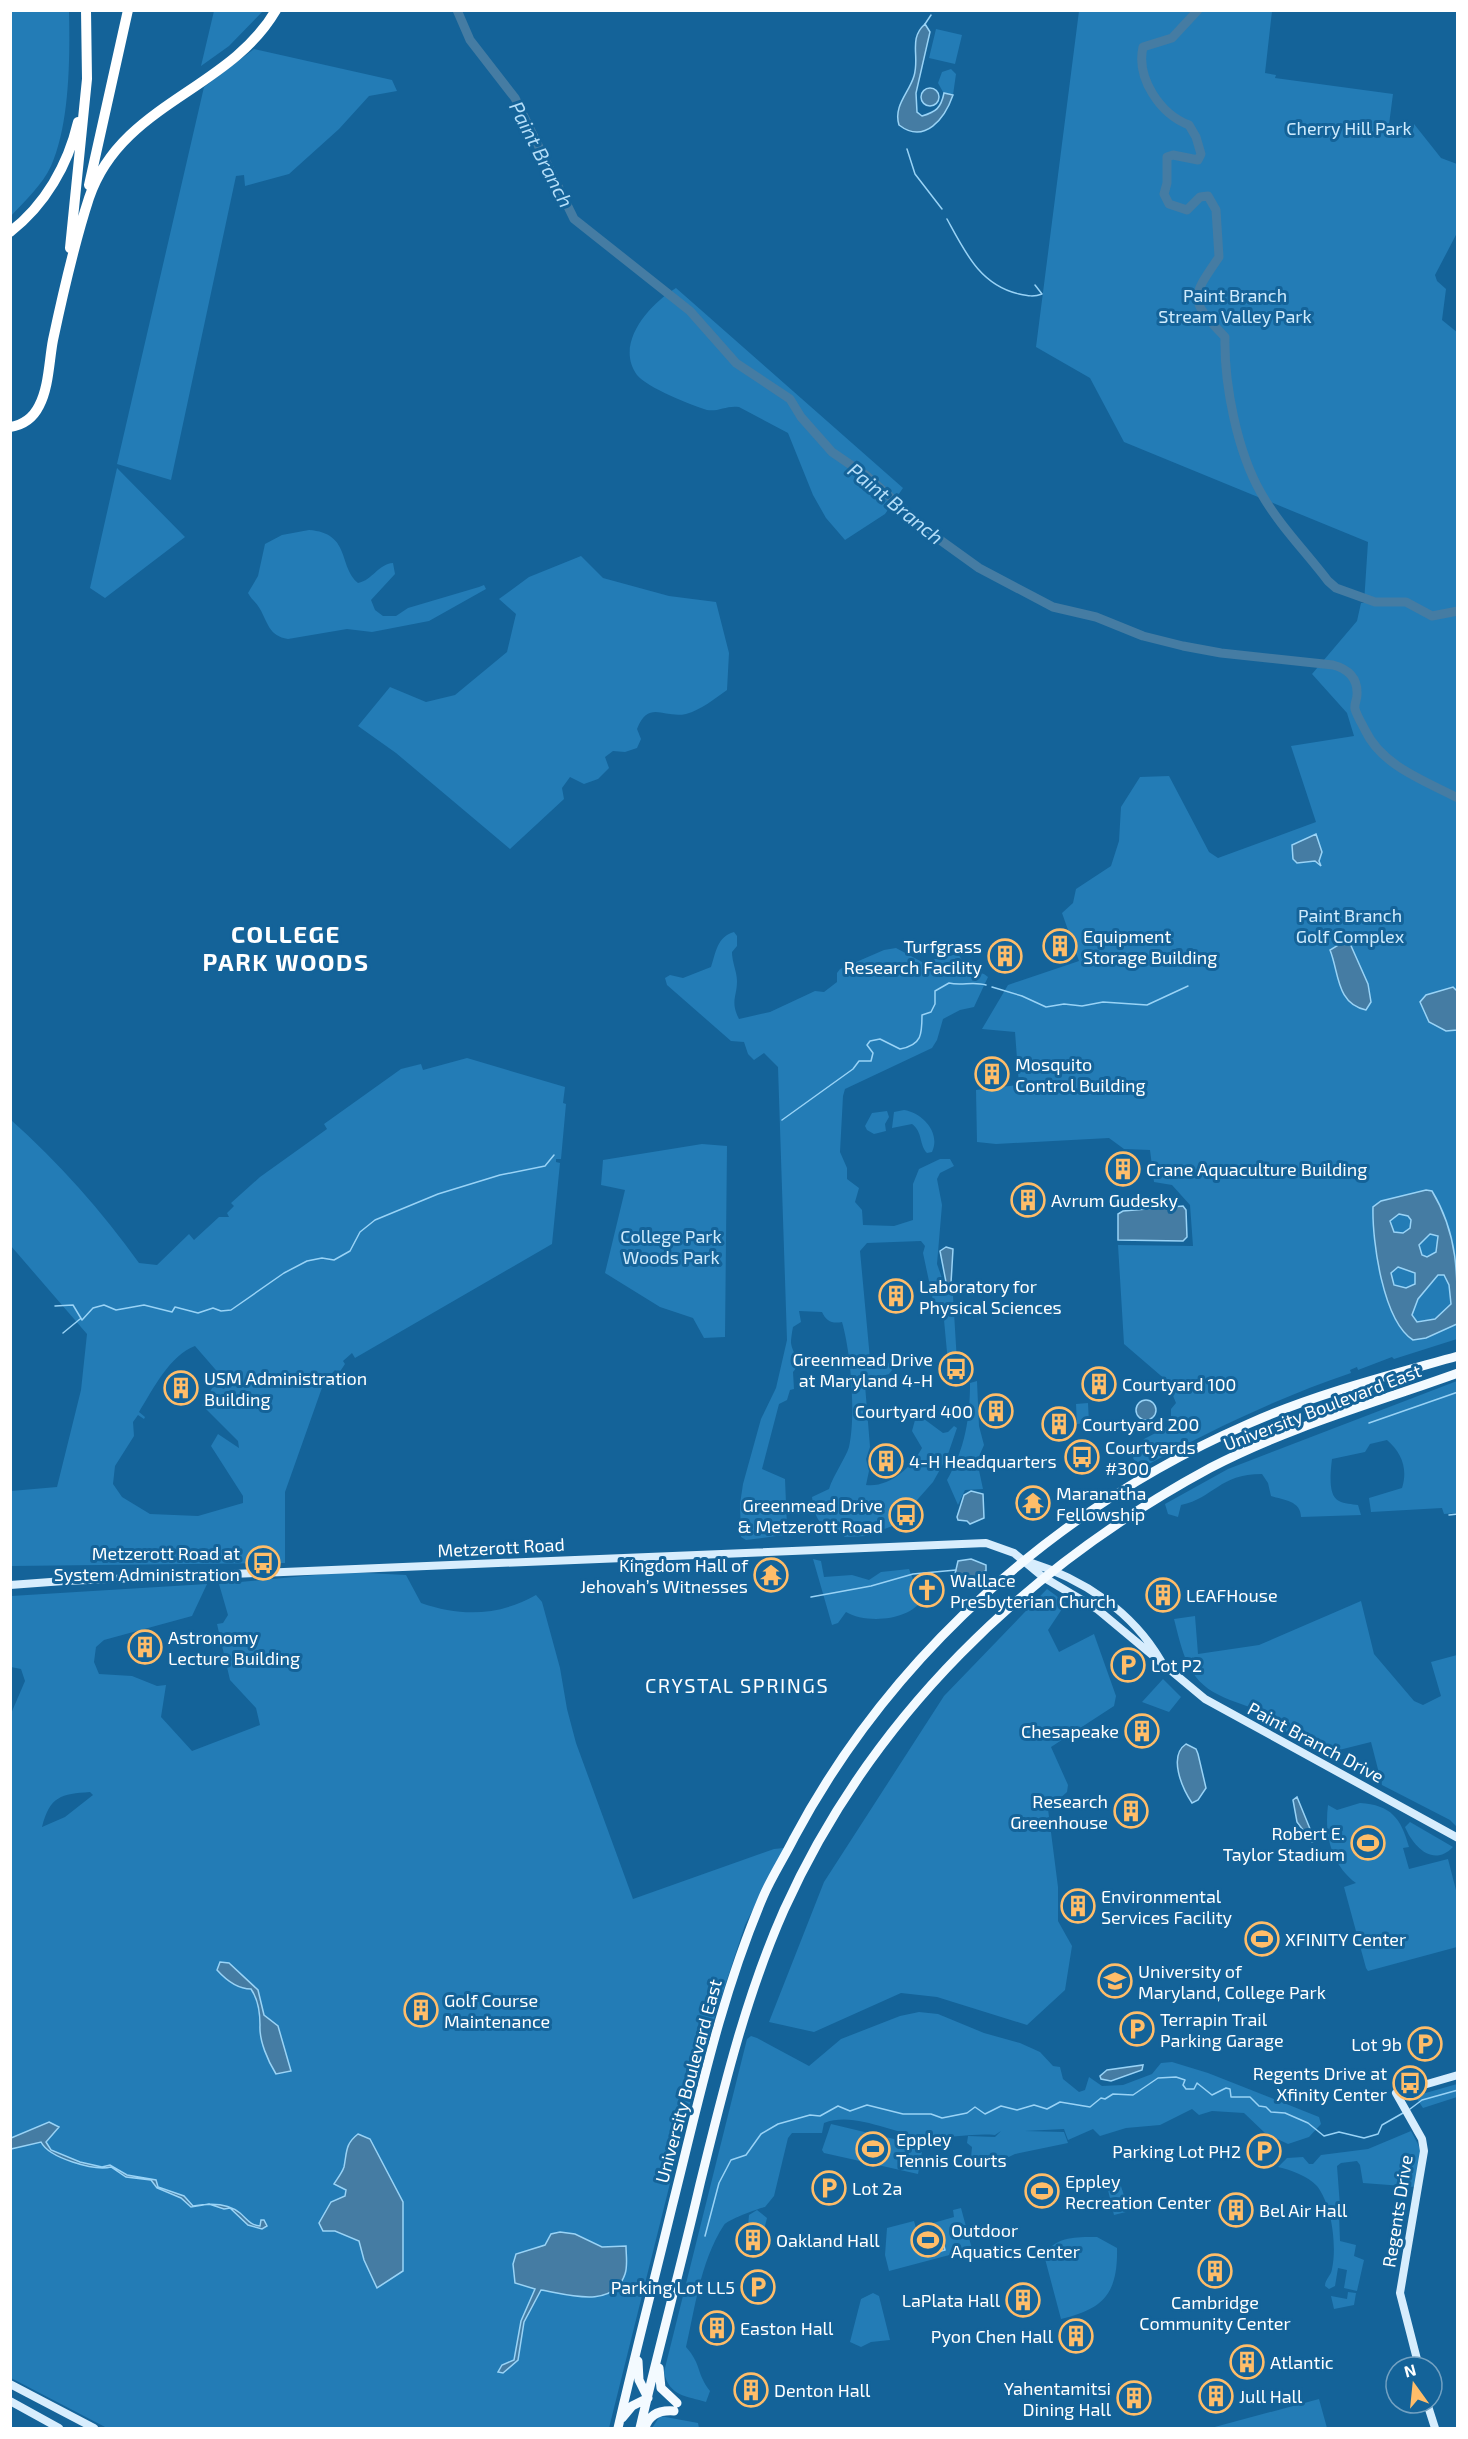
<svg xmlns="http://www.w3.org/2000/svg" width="1468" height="2439" font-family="'Exo 2',sans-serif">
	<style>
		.green { fill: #237cb6; fill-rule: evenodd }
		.water { fill: #457ca3; stroke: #99d3f6; stroke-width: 1.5; fill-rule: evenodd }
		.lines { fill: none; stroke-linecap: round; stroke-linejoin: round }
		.stream { stroke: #99d3f6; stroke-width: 1.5 }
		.river { stroke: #457ca3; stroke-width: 9 }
		.secondary { stroke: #d7edfd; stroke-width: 8 }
		.primary { stroke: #f3faff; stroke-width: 9 }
		.highway { stroke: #fff; stroke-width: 10 }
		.labels { text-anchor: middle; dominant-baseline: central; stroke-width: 6; stroke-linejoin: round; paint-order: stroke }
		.park-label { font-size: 18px; fill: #cfebfd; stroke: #146399 }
		.poi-label { font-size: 18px; fill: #fff; stroke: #146399; text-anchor: start }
		.street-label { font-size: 18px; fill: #fff; stroke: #146399 }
		.water-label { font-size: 20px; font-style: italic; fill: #b4def9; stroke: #146399 }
		.neighbourhood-label { font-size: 20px; letter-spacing: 1.5px; fill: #fff; stroke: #146399 }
		.district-label { font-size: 24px; font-weight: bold; letter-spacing: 1.5px; fill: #fff; stroke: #146399 }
	</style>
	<rect width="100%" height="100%" fill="#146399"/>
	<path class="green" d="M11,10L69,11C70,56 70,124 51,166C43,184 24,202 11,216Z
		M214,11H263L229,46L201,66Z
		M1079,11H1272L1265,73L1276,75L1275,78L1393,94L1388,132L1412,136L1414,124L1441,158L1457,164V233L1435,275L1437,281L1446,289L1442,320L1458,333L1457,1339L1394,1359L1392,1357L1358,1370L1357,1367L1350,1370L1351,1373C1277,1398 1209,1431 1140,1469L1133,1458L1144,1439L1171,1425V1409L1176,1403L1167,1381L1124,1344L1118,1245L1193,1246L1190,1205L1172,1185L1154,1182L1150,1150L1124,1149L1109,1138L996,1144L977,1142L976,1090L1019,1085L1015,1032L982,1029L1008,985L1079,961L1062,913L1073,903L1076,889L1111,866L1119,841L1121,807L1140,777L1169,776L1209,852L1218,858L1316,822L1291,746L1354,736L1347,713L1312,674L1357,621L1361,603H1364L1368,542L1124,442L1090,378L1036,347Z
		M936,29L962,35L955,64L929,58Z
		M254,49L392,80L397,91L369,96L339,129L289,174L245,186L244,175L236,176L171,480L117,464L204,87Z
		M951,69L956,74L953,95L943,92L938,83L942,72Z
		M676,288L903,488L885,514L845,540L826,518L813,495L788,433L739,407C727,405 718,412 707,410C693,406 646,387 637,375C614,343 650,304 676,288Z
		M117,468L185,537L105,598L90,588Z
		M309,530C351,533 338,566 358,583C373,580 378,564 393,563L395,574L371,600L375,610L383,616H396L408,608L479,587L484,585L486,589L429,621L372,632L347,629L288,639C269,636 268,623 260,609C256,602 251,599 248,593L258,576L265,544L282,535Z
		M581,556L603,578L669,596L716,602L729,653L727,690C714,699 701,710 686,714C664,719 649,699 637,729L641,739L637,748L625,752L613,751L605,757L609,768L598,779L584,784L570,777L562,788L564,799L510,849L396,753L358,726L390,687L426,702L455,695L507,652L516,614L499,599L529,577Z
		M734,932L737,936V946L732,952C732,962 737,972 737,981C737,997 730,1001 739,1019L770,1012L815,991L824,992L837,982V973L840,969L884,950L896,948L922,962L958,954L969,970L984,974L988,977L974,1007L960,1010L943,1019L937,1040L932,1048L845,1089L843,1096L840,1152L847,1168V1179L859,1188L855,1202L862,1210L863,1225L894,1226L913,1220V1184L919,1169L940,1159H950L954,1166L940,1173L937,1179L942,1205L937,1264L943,1281L953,1296L957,1362L954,1366L950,1367L948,1363L944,1320L933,1300L923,1253L925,1246L921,1241L867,1243L860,1251L870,1359L888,1362L892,1370L889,1374L868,1380L865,1385L870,1447L866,1459L869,1471L866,1485C889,1488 912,1467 922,1448L912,1431L915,1420L924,1419L943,1433L948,1432L954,1426L957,1428L947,1457L933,1482L895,1525L866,1536L845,1537C824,1518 817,1533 812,1497L829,1489C833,1476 846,1457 849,1447C856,1416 851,1353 842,1322C832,1324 826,1321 822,1312L799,1311L801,1322L793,1327C792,1332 791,1339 791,1343C793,1356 803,1361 793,1372L794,1389L790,1390L787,1400L779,1404L762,1469L785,1479L787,1527L784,1535L746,1540L741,1537L740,1504L743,1484L761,1419L776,1388L787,1340L778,1067L764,1053L754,1060L748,1054L744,1042L731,1041L667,985L665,978L670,975L683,978L711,967C716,952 717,937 734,932Z
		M467,1058L565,1087L563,1103L566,1104L561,1159H556V1162L560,1163L552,1244L355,1358L352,1353L343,1361L345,1364L339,1373L335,1370L324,1382L285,1492V1563L11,1566V1491L57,1487L81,1390L87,1334L11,1246V1120C58,1162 102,1211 139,1263L157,1265L189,1234L194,1240L219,1217H229L227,1213L234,1206L231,1203L260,1177L327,1129L324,1124L401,1069L421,1064L423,1070ZM195,1346L228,1384L224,1389L214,1385L202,1405L238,1441L239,1448L218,1434L211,1446L243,1496V1503L198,1516L150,1514L122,1497L113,1484L115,1466L134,1436L133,1422L138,1415L144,1419L145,1417L139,1412C153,1389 170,1355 195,1346Z
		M904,1110C923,1113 941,1133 932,1152L927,1153C919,1145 923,1132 912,1124L892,1128L894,1112Z
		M887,1111L889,1117L885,1124L886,1131L874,1134L867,1130L865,1126L872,1113Z
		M702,1144L727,1146L725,1337L704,1338L693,1318L660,1307L605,1273L625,1190L601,1185L603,1160Z
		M977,1381L979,1426L984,1445L977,1461L983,1489L965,1490L958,1505L947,1480C965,1449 970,1418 970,1383Z
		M1457,1381V1513L1444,1514L1442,1508L1371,1512L1369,1498L1402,1488C1408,1469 1402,1453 1387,1440L1370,1444L1365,1452L1332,1459C1331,1469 1327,1496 1339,1501C1344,1504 1352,1504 1358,1505L1361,1515L1301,1517C1301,1501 1284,1500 1271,1496L1268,1483L1262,1474C1219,1474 1214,1498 1181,1505L1178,1517L1168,1514L1165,1504L1228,1469Z
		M1088,1403L1089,1423L1077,1424L1076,1404Z
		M813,1559L821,1561L824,1577L852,1575L869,1580L881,1572L909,1569L914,1582L920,1585L923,1598C911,1621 866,1624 846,1612L838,1623L832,1625Z
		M347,1572L406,1575L421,1603C462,1617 498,1616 536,1595L542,1602L560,1668L567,1709L576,1743L633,1899L774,1849L784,1848L745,1925L701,2059L609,2428H107L11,2378L10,1716L25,1681L21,1669L11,1667V1596L207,1584L192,1616L104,1640L96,1647L94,1662L99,1674L132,1676L157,1686L166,1685L161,1717L192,1751L260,1725L256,1708L230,1680L217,1624L223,1623L228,1615L219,1584ZM90,1792L93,1795L65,1817L42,1827C50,1796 61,1794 90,1792Z
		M1047,1589L1066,1603L1048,1630L1059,1652L1094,1634L1116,1696L1114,1706L1051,1747L1068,1785L1067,1792L1048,1809L1058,1887V1921L1072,1946L1065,1990L1027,2025L937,1997L901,1993L814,2032L769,2022L824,1882L944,1696Z
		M1361,1601L1374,1654L1414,1701L1423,1705L1441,1696L1431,1662L1457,1655V1827L1450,1820L1382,1785L1371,1742L1323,1754C1300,1745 1282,1727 1261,1713C1249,1705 1232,1702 1219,1695C1187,1680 1182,1650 1174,1619L1195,1616L1198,1654L1259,1645Z
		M1163,1679L1181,1697L1169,1712L1142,1702Z
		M1360,1803C1391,1805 1401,1818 1409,1847L1403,1848L1409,1869L1448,1859L1457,1894V1947L1368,1971L1366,1968L1344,1887L1356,1883C1332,1865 1324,1836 1328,1805L1337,1810Z
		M1410,1822L1453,1847C1433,1868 1413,1846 1405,1827Z
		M919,2012L938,2014L984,2033L1020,2043L1040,2052L1053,2066L1060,2067L1063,2079L1079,2092L1085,2090L1089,2077L1102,2086L1123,2085L1152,2074L1161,2063L1172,2062L1208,2073L1319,2117L1321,2124L1309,2137L1288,2144L1265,2133L1244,2113L1212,2111L1199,2115L1192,2109L1160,2125L1126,2128L1100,2136L1093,2129L1068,2140L1064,2129L1025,2131L1064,2132L1068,2143L1015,2154L996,2163L971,2158L972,2147L967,2143L968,2136L995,2137L1001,2131L995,2135C971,2133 947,2139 926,2137C891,2134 856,2111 824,2123L822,2133H792L788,2138L774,2196L765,2207C759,2208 727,2220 724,2225C701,2260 695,2307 686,2347C702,2365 696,2373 710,2391L706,2402C688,2396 669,2397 664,2372L747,2039L751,2036L757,2038L809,2066L841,2039L900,2016Z
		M1457,2084V2097L1423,2108L1415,2096Z
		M831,2124L923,2146L918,2174L824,2153L822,2150Z
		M1411,2131L1421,2150L1416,2187L1363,2183L1360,2165L1357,2161L1341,2163L1337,2166L1340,2206L1343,2211L1339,2214L1340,2241L1356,2245L1354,2256L1364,2260L1357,2291L1344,2288L1347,2270L1338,2268L1335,2286L1329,2289L1325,2286C1325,2279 1331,2276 1332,2269C1337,2246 1332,2205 1317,2186C1308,2176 1291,2170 1278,2167L1287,2158L1303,2157L1309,2164H1313L1321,2155L1368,2149Z
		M1118,2177L1128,2208L1126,2212L1114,2215L1107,2186L1110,2185L1109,2180Z
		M961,2208L972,2249L889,2271L885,2255L887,2228L914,2221L916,2228L954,2217L953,2210Z
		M757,2210L767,2218L764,2230L748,2226L749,2215Z
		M1097,2237L1117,2248C1118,2293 1104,2309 1061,2319L1044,2255C1056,2236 1077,2237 1097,2237Z
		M1348,2292L1356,2293L1354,2305L1334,2309L1331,2296L1347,2299Z
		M873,2293L879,2296L890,2340L871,2342L861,2347L850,2342L861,2299Z
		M1319,2399L1327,2428H1211Z
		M660,2416L698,2423L699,2428H652Z"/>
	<path class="water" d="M925,24L930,32L916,93L917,112L922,116C936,112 941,108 944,93L953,95C945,118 925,145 899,125C893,106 909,93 914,76C920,56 908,39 925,24Z
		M921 97a9 9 0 1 1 18 0a9 9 0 1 1-18 0Z
		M1316,834L1322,852L1319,861L1321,866L1315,861L1297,863L1293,859L1292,845Z
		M1348,939L1368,984L1371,1002L1366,1010C1336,1004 1339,972 1330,950Z
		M1453,987L1457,991V1030L1446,1031L1429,1022L1420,1002L1426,995Z
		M1426,1190L1432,1191C1458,1234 1458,1276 1457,1324L1426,1338L1413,1340C1383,1321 1372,1241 1373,1207L1381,1201ZM1399,1214L1408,1216L1411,1220L1410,1228L1403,1233L1394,1232L1390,1221ZM1430,1234L1438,1236L1436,1252L1427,1257L1422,1255L1419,1245ZM1398,1267L1415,1273V1284L1406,1288L1394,1285L1391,1273ZM1438,1275H1444L1449,1285L1451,1304L1435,1319L1417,1322L1412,1315L1418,1299Z
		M1183,1206L1186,1210L1187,1237L1183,1241L1118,1240V1214L1123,1211Z
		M946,1247L953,1249L951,1283L949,1284L946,1282L940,1251Z
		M1136 1410a10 10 0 1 1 20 0a10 10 0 1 1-20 0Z
		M971,1491L983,1494L984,1518L970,1524L967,1521L958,1520L957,1517L964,1495Z
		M971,1559L986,1565V1571L979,1573L978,1577H971L966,1584L960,1579V1575L955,1574L958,1561Z
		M1186,1744L1196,1749L1198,1754L1206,1788L1198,1800L1192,1803C1182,1788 1168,1756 1186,1744Z
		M1297,1797L1315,1841L1312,1842L1297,1822L1293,1800Z
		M220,1962L229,1963L258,1990L264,2015L278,2026L291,2071L276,2074C268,2061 259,2041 260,2025C260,2013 258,1999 251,1989C237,1989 226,1980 217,1970Z
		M1143,2065L1142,2070L1111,2081L1101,2079L1100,2076L1107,2070Z
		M49,2122L59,2127L46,2142L51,2150L80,2162L102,2167L110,2165L127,2175L156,2180L158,2187L184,2196L193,2206C209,2203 227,2202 240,2213C247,2219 250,2225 260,2226L261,2220H264L267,2226L262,2229L248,2225L230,2208L224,2209L209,2204L191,2207L181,2198L157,2188L151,2180L126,2177L111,2167C94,2171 49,2158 41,2142L11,2149V2138Z
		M358,2134L370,2139L403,2202V2271L377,2288L364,2260L359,2241L335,2231H323L319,2223L331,2202L345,2196L346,2190L334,2184C337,2179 342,2173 344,2167C347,2152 345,2144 358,2134Z
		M940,2230L945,2250L934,2253L932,2244L924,2246L921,2232Z
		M560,2232L575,2234L602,2247L626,2246C626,2255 628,2266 625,2274C613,2310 566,2294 541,2290L524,2322L518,2360L503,2373L498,2372L502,2365L514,2360L521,2321L535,2289L515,2283L513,2264L516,2254L545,2245L551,2234Z"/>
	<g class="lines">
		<path class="stream" d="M925,24L931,15
			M907,149L915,174L942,209
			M947,219C965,252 980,285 1019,294C1028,296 1034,297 1042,294L1035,285
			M992,987L1022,996L1046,1007L1064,1004L1082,1006L1103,1002L1147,1005L1188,986
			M782,1120L853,1069L859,1061H871L873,1053L867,1045L870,1041L880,1039L900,1049C922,1045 922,1034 922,1015L931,1012L935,1004V991L949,983C962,986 973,981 986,985
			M55,1306L73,1305L82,1320L93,1308L104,1305L116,1310L144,1305L172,1312L175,1307L198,1313L213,1308L221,1311L231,1310L284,1273L307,1261L322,1258L334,1260L350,1251L360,1232L375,1220L438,1194L500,1175L545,1166L554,1155
			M63,1333L80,1319
			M1369,1423L1458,1392
			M1449,1515L1458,1514
			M811,1597L871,1586L913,1574L956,1570
			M1410,2109L1422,2100L1458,2090
			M705,2236L719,2183L731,2160L746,2155L761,2134L778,2124L810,2115L820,2116L838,2106L850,2111L867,2105L903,2114H931L942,2118L967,2113L975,2107L985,2114L1001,2106L1017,2110L1034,2105L1047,2109L1060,2102L1090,2107L1101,2098L1105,2099L1113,2094L1133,2095L1158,2078L1176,2077L1185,2080L1183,2085L1186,2089H1194L1197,2083L1212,2095L1226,2088L1230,2089L1231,2097H1250L1259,2106L1266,2107L1271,2112L1285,2113L1308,2123L1324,2136L1339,2132L1364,2138L1378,2134L1382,2125L1403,2113"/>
		<path class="river" d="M457,10L470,40L515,98L574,219L690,311L736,363L790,399L801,417L832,452L867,476L929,532L979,568L1053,607L1096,617L1143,636L1183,646L1221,653L1333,665C1348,669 1358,678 1357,695C1357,700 1354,704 1355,709C1357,716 1362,724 1365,730C1382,766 1425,781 1458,798
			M1198,10L1172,38L1143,47C1136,78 1160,114 1189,125L1196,137L1201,154L1198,160L1173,155L1167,157V183L1164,194L1169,204L1187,210L1200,197L1208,196L1216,210L1219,257C1190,299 1189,299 1225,337C1224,384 1237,451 1261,493C1279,525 1306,552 1328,581L1336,588L1375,602H1406L1432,616L1458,611"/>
		<path class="secondary" d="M1029,1562C1083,1579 1132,1611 1161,1661
			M10,1585L64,1581L986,1543L1014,1553L1043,1577L1097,1609L1205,1699L1458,1838
			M1419,2367L1400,2293L1424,2151L1422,2139L1396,2093L1458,2075
			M10,2384L94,2428
			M10,2401L59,2428
			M1427,2403L1435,2428"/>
		<path class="primary" d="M638,2361L639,2380L648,2398
			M659,2368L661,2388L677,2403
			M622,2418L632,2406L648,2398
			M618,2428C635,2354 654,2281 672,2207C699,2100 720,1998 763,1897C772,1876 784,1858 794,1838C892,1654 1058,1507 1248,1424C1315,1394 1387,1376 1458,1356
			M640,2428C659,2347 681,2266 700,2184C723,2091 745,1998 784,1910C871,1717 1025,1568 1210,1468C1288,1427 1375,1403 1458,1373
			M645,2428C649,2414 660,2410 674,2411"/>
		<path class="highway" d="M89,185L128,10
			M10,232C45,205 68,165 78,122
			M70,248L87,79L86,10
			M10,427C23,425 33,418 39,406C49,387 49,361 53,340C63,293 74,244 89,198C121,103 229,91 276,10"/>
	</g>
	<defs>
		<symbol id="building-ring" viewBox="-11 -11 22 22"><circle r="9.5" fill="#146399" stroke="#ffbd69" stroke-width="1.5"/><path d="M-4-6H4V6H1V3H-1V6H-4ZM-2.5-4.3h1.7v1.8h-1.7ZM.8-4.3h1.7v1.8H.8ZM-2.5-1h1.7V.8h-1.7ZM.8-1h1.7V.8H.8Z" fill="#ffbd69"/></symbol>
		<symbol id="bus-ring" viewBox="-11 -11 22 22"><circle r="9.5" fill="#146399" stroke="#ffbd69" stroke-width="1.5"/><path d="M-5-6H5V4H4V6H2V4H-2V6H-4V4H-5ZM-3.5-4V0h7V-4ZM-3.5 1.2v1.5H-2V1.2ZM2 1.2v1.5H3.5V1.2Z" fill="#ffbd69"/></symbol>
		<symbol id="temple-ring" viewBox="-11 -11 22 22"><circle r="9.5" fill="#146399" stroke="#ffbd69" stroke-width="1.5"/><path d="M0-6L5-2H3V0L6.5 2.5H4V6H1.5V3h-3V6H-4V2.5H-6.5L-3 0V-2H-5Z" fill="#ffbd69"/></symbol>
		<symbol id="church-ring" viewBox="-11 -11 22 22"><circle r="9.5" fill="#146399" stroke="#ffbd69" stroke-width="1.5"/><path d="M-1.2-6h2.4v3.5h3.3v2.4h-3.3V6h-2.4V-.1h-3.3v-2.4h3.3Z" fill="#ffbd69"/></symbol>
		<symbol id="parking-ring" viewBox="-11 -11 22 22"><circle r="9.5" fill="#146399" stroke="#ffbd69" stroke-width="1.5"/><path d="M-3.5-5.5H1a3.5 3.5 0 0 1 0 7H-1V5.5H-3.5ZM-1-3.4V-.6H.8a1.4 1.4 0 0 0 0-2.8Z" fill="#ffbd69"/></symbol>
		<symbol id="stadium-ring" viewBox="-11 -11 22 22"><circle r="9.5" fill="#146399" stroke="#ffbd69" stroke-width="1.5"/><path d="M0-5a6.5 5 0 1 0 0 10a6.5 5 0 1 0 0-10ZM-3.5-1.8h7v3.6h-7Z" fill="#ffbd69"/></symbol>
		<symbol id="university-ring" viewBox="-11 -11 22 22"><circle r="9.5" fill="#146399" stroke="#ffbd69" stroke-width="1.5"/><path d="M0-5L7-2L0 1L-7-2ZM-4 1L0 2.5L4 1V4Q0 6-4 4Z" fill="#ffbd69"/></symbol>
	</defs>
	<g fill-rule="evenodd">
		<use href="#building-ring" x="1041" y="927" width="38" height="38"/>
		<use href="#building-ring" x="986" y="937" width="38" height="38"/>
		<use href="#building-ring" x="973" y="1055" width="38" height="38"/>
		<use href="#building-ring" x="1104" y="1150" width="38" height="38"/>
		<use href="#building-ring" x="1009" y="1181" width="38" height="38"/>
		<use href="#building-ring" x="877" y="1277" width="38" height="38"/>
		<use href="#bus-ring" x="937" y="1350" width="38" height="38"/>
		<use href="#building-ring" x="1080" y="1365" width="38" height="38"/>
		<use href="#building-ring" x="162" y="1369" width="38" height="38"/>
		<use href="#building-ring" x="977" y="1392" width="38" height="38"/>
		<use href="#building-ring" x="1040" y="1405" width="38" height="38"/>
		<use href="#bus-ring" x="1063" y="1438" width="38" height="38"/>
		<use href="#building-ring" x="867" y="1442" width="38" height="38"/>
		<use href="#temple-ring" x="1014" y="1484" width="38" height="38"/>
		<use href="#bus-ring" x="887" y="1496" width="38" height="38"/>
		<use href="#bus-ring" x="244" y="1544" width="38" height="38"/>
		<use href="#temple-ring" x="752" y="1556" width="38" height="38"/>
		<use href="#church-ring" x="908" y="1571" width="38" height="38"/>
		<use href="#building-ring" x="1144" y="1576" width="38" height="38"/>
		<use href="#building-ring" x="126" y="1628" width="38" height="38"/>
		<use href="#parking-ring" x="1109" y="1646" width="38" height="38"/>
		<use href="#building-ring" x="1123" y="1712" width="38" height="38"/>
		<use href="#building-ring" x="1112" y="1792" width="38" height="38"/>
		<use href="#stadium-ring" x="1349" y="1824" width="38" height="38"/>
		<use href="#building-ring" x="1059" y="1887" width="38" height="38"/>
		<use href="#stadium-ring" x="1243" y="1920" width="38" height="38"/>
		<use href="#university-ring" x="1096" y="1962" width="38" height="38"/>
		<use href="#building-ring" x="402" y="1991" width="38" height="38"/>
		<use href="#parking-ring" x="1118" y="2010" width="38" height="38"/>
		<use href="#parking-ring" x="1406" y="2025" width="38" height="38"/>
		<use href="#bus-ring" x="1391" y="2064" width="38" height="38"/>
		<use href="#stadium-ring" x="854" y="2130" width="38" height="38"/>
		<use href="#parking-ring" x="1245" y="2132" width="38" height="38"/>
		<use href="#parking-ring" x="810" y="2169" width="38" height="38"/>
		<use href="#stadium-ring" x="1023" y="2172" width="38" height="38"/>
		<use href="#building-ring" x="1217" y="2191" width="38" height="38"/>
		<use href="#building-ring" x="734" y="2221" width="38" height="38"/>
		<use href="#stadium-ring" x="909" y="2221" width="38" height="38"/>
		<use href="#building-ring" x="1196" y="2252" width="38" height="38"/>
		<use href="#parking-ring" x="739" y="2268" width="38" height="38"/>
		<use href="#building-ring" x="1004" y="2281" width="38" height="38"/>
		<use href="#building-ring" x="698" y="2309" width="38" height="38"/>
		<use href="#building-ring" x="1057" y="2317" width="38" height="38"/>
		<use href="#building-ring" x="1228" y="2343" width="38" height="38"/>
		<use href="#building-ring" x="732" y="2371" width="38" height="38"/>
		<use href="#building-ring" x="1197" y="2377" width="38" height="38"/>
		<use href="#building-ring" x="1115" y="2379" width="38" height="38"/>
	</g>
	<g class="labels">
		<g class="park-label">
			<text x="1349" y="128">Cherry Hill Park</text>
			<text x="1235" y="295">Paint Branch<tspan x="1235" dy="21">Stream Valley Park</tspan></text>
			<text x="1350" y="915">Paint Branch<tspan x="1350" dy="21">Golf Complex</tspan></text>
			<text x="671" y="1236">College Park<tspan x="671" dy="21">Woods Park</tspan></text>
		</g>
		<g class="poi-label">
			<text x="1083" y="936">Equipment<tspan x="1083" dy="21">Storage Building</tspan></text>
			<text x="982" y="946" text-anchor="end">Turfgrass<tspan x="982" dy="21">Research Facility</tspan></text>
			<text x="1015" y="1064">Mosquito<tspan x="1015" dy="21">Control Building</tspan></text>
			<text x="1146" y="1169">Crane Aquaculture Building</text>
			<text x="1051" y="1200">Avrum Gudesky</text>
			<text x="919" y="1286">Laboratory for<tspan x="919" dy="21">Physical Sciences</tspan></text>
			<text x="933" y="1359" text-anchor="end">Greenmead Drive<tspan x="933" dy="21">at Maryland 4-H</tspan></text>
			<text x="204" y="1378">USM Administration<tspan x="204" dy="21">Building</tspan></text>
			<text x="1122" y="1384">Courtyard 100</text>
			<text x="973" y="1411" text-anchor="end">Courtyard 400</text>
			<text x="1082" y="1424">Courtyard 200</text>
			<text x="1105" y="1447">Courtyards<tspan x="1105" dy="21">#300</tspan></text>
			<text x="909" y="1461">4-H Headquarters</text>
			<text x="1056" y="1493">Maranatha<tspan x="1056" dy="21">Fellowship</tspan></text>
			<text x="883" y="1505" text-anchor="end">Greenmead Drive<tspan x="883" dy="21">&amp; Metzerott Road</tspan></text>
			<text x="240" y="1553" text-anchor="end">Metzerott Road at<tspan x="240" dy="21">System Administration</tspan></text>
			<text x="748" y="1565" text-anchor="end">Kingdom Hall of<tspan x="748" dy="21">Jehovah’s Witnesses</tspan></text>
			<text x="950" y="1580">Wallace<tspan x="950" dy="21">Presbyterian Church</tspan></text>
			<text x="1186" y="1595">LEAFHouse</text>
			<text x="168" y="1637">Astronomy<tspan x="168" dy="21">Lecture Building</tspan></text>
			<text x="1151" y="1665">Lot P2</text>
			<text x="1119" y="1731" text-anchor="end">Chesapeake</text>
			<text x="1108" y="1801" text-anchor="end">Research<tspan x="1108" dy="21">Greenhouse</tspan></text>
			<text x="1345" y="1833" text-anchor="end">Robert E.<tspan x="1345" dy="21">Taylor Stadium</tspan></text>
			<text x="1101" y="1896">Environmental<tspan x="1101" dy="21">Services Facility</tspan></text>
			<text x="1285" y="1939">XFINITY Center</text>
			<text x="1138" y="1971">University of<tspan x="1138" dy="21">Maryland, College Park</tspan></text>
			<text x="444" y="2000">Golf Course<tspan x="444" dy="21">Maintenance</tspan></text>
			<text x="1160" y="2019">Terrapin Trail<tspan x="1160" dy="21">Parking Garage</tspan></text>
			<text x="1402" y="2044" text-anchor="end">Lot 9b</text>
			<text x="1387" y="2073" text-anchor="end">Regents Drive at<tspan x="1387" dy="21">Xfinity Center</tspan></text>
			<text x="896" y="2139">Eppley<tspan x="896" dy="21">Tennis Courts</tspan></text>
			<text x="1241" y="2151" text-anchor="end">Parking Lot PH2</text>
			<text x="1065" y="2181">Eppley<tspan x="1065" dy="21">Recreation Center</tspan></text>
			<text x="852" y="2188">Lot 2a</text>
			<text x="1259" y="2210">Bel Air Hall</text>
			<text x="951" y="2230">Outdoor<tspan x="951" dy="21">Aquatics Center</tspan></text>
			<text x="776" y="2240">Oakland Hall</text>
			<text x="735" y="2287" text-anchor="end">Parking Lot LL5</text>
			<text x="1000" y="2300" text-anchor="end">LaPlata Hall</text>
			<text x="1215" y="2302" text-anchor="middle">Cambridge<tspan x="1215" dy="21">Community Center</tspan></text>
			<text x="740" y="2328">Easton Hall</text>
			<text x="1053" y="2336" text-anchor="end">Pyon Chen Hall</text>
			<text x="1270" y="2362">Atlantic</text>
			<text x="1111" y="2388" text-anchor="end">Yahentamitsi<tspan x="1111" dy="21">Dining Hall</tspan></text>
			<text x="774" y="2390">Denton Hall</text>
			<text x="1239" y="2396">Jull Hall</text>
		</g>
		<g class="street-label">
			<text transform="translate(1322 1407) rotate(-21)">University Boulevard East</text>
			<text transform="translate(501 1547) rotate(-3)">Metzerott Road</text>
			<text transform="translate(1316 1742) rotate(28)">Paint Branch Drive</text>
			<text transform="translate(688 2081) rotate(-75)">University Boulevard East</text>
			<text transform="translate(1397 2211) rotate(-81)">Regents Drive</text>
		</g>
		<g class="water-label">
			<text transform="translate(542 154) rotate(63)">Paint Branch</text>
			<text transform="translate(896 503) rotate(39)">Paint Branch</text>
		</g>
		<g class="neighbourhood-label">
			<text x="737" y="1685">CRYSTAL SPRINGS</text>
		</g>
		<g class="district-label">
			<text x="286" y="933">COLLEGE<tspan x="286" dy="28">PARK WOODS</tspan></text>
		</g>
	</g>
	<rect width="1468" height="2439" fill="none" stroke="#ffffff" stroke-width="24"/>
	<g transform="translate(1414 2385) rotate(345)"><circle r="28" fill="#146399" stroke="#72a1c2" stroke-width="1.5"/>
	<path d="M0-4.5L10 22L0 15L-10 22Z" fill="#ffbd69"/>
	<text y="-9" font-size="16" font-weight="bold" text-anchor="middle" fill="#ffffff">N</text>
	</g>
</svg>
